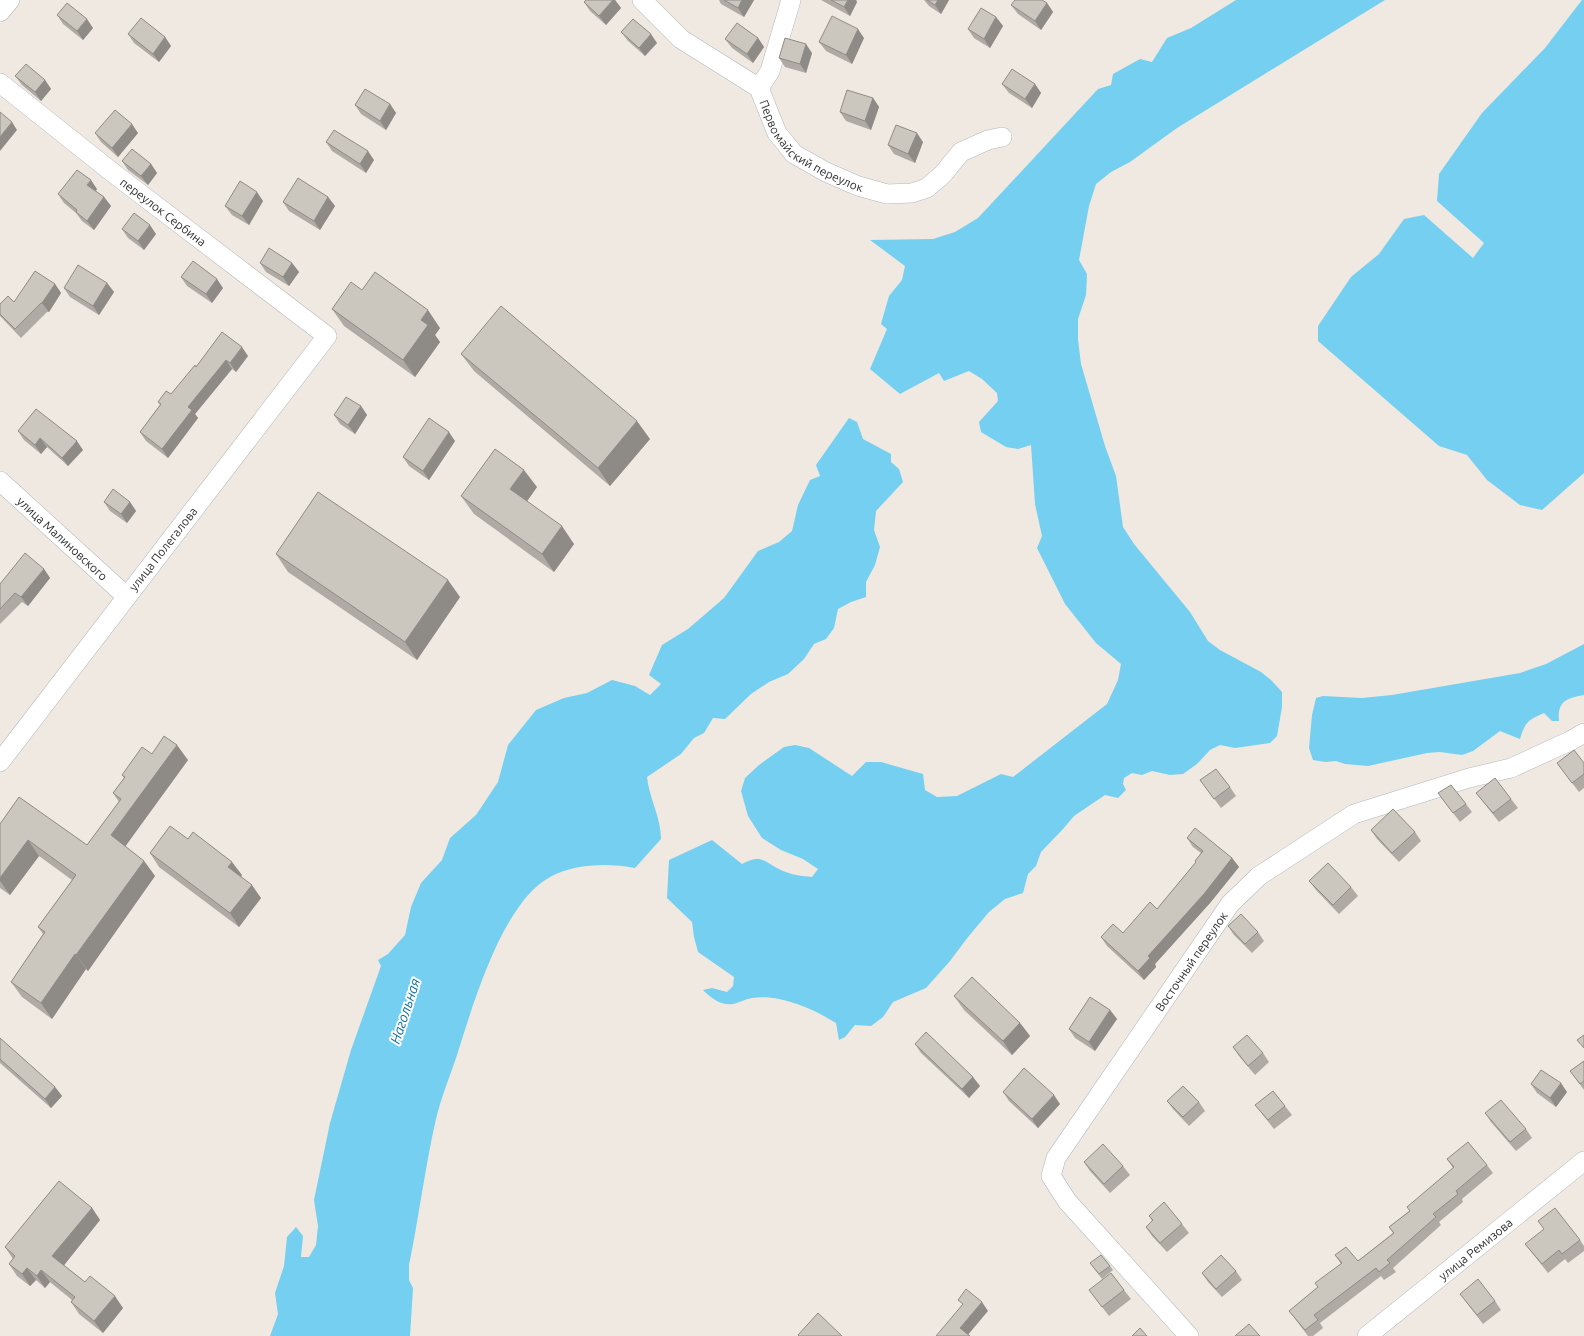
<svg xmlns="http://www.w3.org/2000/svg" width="1584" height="1336" font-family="Ubuntu,sans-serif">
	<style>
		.water { fill: #75cff0 }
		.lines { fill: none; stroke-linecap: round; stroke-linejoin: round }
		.minor-casing { stroke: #b4b7c1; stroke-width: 20 }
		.minor { stroke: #fff; stroke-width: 19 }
		.wall { fill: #afaba4 }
		.shaded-wall { fill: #8e8b86 }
		.building { fill: #cbc7bf; stroke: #8e8b86 }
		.labels { text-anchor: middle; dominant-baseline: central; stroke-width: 4; stroke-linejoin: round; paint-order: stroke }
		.street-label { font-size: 12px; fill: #2e2e2e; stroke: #fff }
		.water-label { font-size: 14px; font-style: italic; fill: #0d6fa3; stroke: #fff }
	</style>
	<rect width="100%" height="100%" fill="#efe9e1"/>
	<path class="water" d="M1236,0H1385L1177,128L1130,162L1111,172L1096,184L1089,206L1079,260L1087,274L1086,295L1078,319V340L1081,364L1105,446L1116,476L1123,527L1134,544L1190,612L1208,641L1220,650L1261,672L1271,680L1282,692V707L1277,736L1270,743L1235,748L1220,745L1210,750L1197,764L1183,774L1170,775L1152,771L1142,775L1132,773L1124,778L1123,784L1126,790L1118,798L1105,795L1074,816L1063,829L1041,852L1036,866L1028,874L1023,893L1005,899L989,912L968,937L950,961L926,988L893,1002L883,1017L871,1026L855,1025L845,1037L839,1040L836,1023C818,1012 799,1003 779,999C770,997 760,997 752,998C745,999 739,1003 733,1004C721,1006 711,998 703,990L712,988L727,992L733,986L734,977L698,952L694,937L692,922L667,898L669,860L712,840L742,864C762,853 764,862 781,870C791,875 802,876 812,877L818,869L803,859L781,850L762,838L748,816L741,791L745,778L759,765L784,747L795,745L809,748L852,776L866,762H881L923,774L925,790L937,797L957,796L1001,774L1013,777L1107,704L1118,680L1121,664L1096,643L1065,604L1037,548L1042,536L1035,504L1031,445L1018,449L1006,447L981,432L979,422L998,401L997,393L982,379L969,371L944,381L939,373L900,394L870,369L887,329L881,324L889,296L902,280L905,266L870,240L933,239L955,232L978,218L1098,89L1111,85L1113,74L1140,59L1152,62L1167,38L1191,28Z
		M1582,0H1584V473L1542,510L1520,505L1487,480L1467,455L1439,446L1318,341V326L1351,277L1379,254L1404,219L1424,215L1473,258L1484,243L1437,201L1439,174L1482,113L1545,48Z
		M849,418L857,422L863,439L891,454V462L899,469L903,482L876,511L874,530L880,547L875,565L866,582V597L851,602L838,609L834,628L826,639L814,644L804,659L788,674L769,682L751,694L725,719L713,718L704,733L694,738L681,754L647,777C649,798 661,817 661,839L635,868C609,863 575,863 550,877C502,903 473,1005 457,1055C450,1076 441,1098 436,1119C425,1167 419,1217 409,1265V1280L413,1288L410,1336H270L278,1314L275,1293L284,1266L287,1237L296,1227L303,1236L301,1257H309L316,1245L318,1226L314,1200L330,1123L351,1050L381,966L378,960L388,954L405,935L411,907L421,883L442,860L450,838L476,815L498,782L508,745L536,710L564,698L587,693L612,680L635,686L650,695L661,684L649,675L662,645L688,629L724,598L758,551L779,542L792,531L798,505L810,480L820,476L816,465Z
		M1584,644V695C1567,698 1557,701 1559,721H1552L1544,713C1528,720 1525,722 1520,739L1500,731L1473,751L1462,755L1440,752L1427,753L1368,766L1345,764L1336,761L1326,762L1313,760L1309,748L1312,715L1316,698L1323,696L1362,698L1392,695L1520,673L1546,664Z"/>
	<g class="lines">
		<defs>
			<g id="minor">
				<path id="s1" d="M642,0L681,39L759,88L777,133L794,154L826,172L858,186L887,194L912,193L927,188L943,174L961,152L988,140L1002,137"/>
				<path d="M0,12L10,0"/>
				<path id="s2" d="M0,83L117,176L327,336L0,762"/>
				<path d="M759,88L770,71L791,0"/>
				<path id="s3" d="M0,481L126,596"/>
				<path id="s4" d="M1189,1336L1067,1201L1051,1176L1056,1158L1230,904L1259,876L1354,814L1469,778L1511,768L1570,741L1584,733"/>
				<path id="s5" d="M1367,1336L1584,1161"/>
			</g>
		</defs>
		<use href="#minor" class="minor-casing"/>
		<use href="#minor" class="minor"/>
	</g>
	<path class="wall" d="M586,0H615L621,8L606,25L590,11L584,2Z
		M719,0H754L744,17L721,4Z
		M821,0H856L857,2L850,16Z
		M924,0H949L941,14L929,6Z
		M1047,3L1053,12L1041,30L1018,14L1011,5Z
		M57,15L93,28L83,40L63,24Z
		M996,17L1003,26L990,48L974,38L968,29Z
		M621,32L657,43L645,56L628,41Z
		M128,34L165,37L171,46L159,62L134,43Z
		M758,38L764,47L753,63L732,48L725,39Z
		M864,38L852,64L826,51L819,42Z
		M812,53L806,73L785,67L779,58Z
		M15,76L45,80L51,89L41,101L22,85Z
		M1002,84H1035L1041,93L1032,108L1009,93Z
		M873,98L879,107L871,130L846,121L840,112Z
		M390,104L396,113L386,130L361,114L355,105Z
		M95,133H138L118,157L101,142Z
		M326,142L374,160L366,173L332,151Z
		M923,142L915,163L894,154L888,145Z
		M122,161L151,164L157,173L148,185L128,170Z
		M97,189L96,191L104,197L111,206L94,230L82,221L76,213L64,203L58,194Z
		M328,197L335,206L320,230L289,211L283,202Z
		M263,201L249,225L232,215L225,206Z
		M122,229L156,234L144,250L128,238Z
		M260,263H292L299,272L289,286L266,272Z
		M181,277L223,288L212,303L187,286Z
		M107,283L114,292L99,315L70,297L64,288Z
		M55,284L61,293L49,312H47L21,338L0,316V304L14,302Z
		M362,290L440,328L435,335L440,342L415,377L344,326L332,309Z
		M461,354L650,439L610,486L474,371Z
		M248,356L236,372L232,369L195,414L198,418L168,458L146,441L140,432L160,405L158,402L171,394L196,367Z
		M361,406L367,415L355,434L340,424L334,415Z
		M18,431L83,450L68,466L47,447L41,454L24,440Z
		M455,441L429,480L409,466L403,457Z
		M537,487L527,501L574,544L554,572L474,514L461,496Z
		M104,502H130L136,511L127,523L110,511Z
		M276,554L460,597L417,660L288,572Z
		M44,569L50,578L28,606L22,602L0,624V584Z
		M152,754L188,760L125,846L144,861L155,876L88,971L86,969L52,1019L22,997L11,982L43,934L38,927L72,880L39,856L10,895L0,888V824L87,845L119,802L113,793L124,778L122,775Z
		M1557,763H1584V788L1579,792Z
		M1200,780L1230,787L1236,796L1221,808Z
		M1438,793L1466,804L1472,812L1460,822Z
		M1476,793L1511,799L1518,808L1499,822Z
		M1371,830L1415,832L1421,841L1399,862L1377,839Z
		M1187,838L1232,858L1239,867L1210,903L1155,964L1156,967L1144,980L1107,946L1101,937L1123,933L1157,909L1196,862L1195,861L1201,853L1193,847Z
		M188,839L242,875L241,876L261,898L239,927L159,867L150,853Z
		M1309,881L1351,887L1358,896L1339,914L1316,890Z
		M1228,926L1258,932L1264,941L1252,953L1234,935Z
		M954,996L1020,1023L1030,1036L1012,1055L964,1010Z
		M1110,1010L1117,1019L1095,1051L1075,1038L1069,1029Z
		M0,1038L55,1087L62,1096L51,1108L0,1063Z
		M915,1044L980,1086L969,1098L921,1053Z
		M1233,1047L1263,1053L1269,1062L1255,1075L1239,1056Z
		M1584,1061V1090L1570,1071Z
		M1531,1084L1567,1092L1556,1107L1537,1093Z
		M1003,1092L1060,1104L1038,1128L1009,1101Z
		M1167,1101L1199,1102L1205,1111L1189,1126L1173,1109Z
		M1255,1105L1285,1106L1292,1115L1274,1129Z
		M1485,1113L1526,1129L1532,1138L1516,1151L1491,1122Z
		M1447,1159L1487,1165L1493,1173L1462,1199L1463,1202L1439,1222L1441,1225L1393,1268L1396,1272L1384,1280L1381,1276L1320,1323L1323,1328L1313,1336H1308L1289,1311L1318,1287L1341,1264L1335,1255L1358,1261L1393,1233L1389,1227L1409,1211L1453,1168Z
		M1084,1162L1123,1166L1130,1175L1110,1193L1090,1171Z
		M92,1208L100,1220L64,1265L85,1282L123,1308L103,1333L79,1314L71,1302L72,1300L50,1282L45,1288L36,1280L30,1286L17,1276L9,1264L13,1259L5,1247Z
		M1149,1216L1182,1224L1189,1233L1167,1252L1152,1236L1146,1227L1152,1221Z
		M1580,1240L1584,1246V1251L1568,1263L1565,1259L1548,1273L1525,1244Z
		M1090,1263L1110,1266L1113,1270L1102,1279Z
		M1236,1271L1242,1280L1222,1297L1208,1282L1202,1273Z
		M1089,1290H1124L1131,1299L1109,1316Z
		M1460,1294L1495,1301L1501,1310L1483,1324Z"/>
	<path class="shaded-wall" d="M613,0H615L621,8L606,25L599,16Z
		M742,0H754L744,17L738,8Z
		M848,0H856L857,2L850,16L844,7Z
		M938,0H949L941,14L935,5Z
		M1047,3L1053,12L1041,30L1035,21Z
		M996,17L1003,26L990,48L984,39Z
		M87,19L93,28L83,40L77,31Z
		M858,29L864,38L852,64L846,55Z
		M651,34L657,43L645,56L639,48Z
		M165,37L171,46L159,62L153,54Z
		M758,38L764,47L753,63L747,54Z
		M806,44L812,53L806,73L800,64Z
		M45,80L51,89L41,101L35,92Z
		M1035,84L1041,93L1032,108L1025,99Z
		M873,98L879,107L871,130L865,121Z
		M390,104L396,113L386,130L380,121Z
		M12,122L17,130L0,151V137Z
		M132,124L138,133L118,157L112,148Z
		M917,133L923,142L915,163L908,154Z
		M368,151L374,160L366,173L360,164Z
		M151,164L157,173L148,185L141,176Z
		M91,180L97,189L93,194L87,185Z
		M257,192L263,201L249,225L242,216Z
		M104,197L111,206L94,230L87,221Z
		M328,197L335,206L320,230L314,221Z
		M150,225L156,234L144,250L138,241Z
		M292,263L299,272L289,286L283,277Z
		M217,279L223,288L212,303L206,294Z
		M107,283L114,292L99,315L93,306Z
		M55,284L61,293L49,312L42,303Z
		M428,310L440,328L435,335L440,342L415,377L403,360L421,320Z
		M242,347L248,356L236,372L230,363Z
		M226,360L232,369L195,414L198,418L168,458L162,449L188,407Z
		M361,406L367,415L355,434L348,425Z
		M637,421L650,439L610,486L598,468Z
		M449,432L455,441L429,480L423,471Z
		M40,438L47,447L41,454L35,445Z
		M77,441L83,450L68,466L62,458Z
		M524,470L537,487L523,507L510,489Z
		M130,502L136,511L127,523L121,514Z
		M562,526L574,544L554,572L542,554Z
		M44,569L50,578L28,606L21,597Z
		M448,580L460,597L417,660L405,642Z
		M177,745L188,760L122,851L111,835Z
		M28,840L39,856L10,895L0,881V878Z
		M1232,858L1239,867L1210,903L1155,964L1156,967L1144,980L1138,971L1148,956Z
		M144,861L155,876L88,971L76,955Z
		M232,862L242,875L238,880L228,867Z
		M252,885L261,898L239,927L230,913Z
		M75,954L86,969L52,1019L41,1003Z
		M1110,1010L1117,1019L1095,1051L1089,1042Z
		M1020,1023L1030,1036L1012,1055L1003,1041Z
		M973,1077L980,1086L969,1098L962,1089Z
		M1561,1083L1567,1092L1556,1107L1550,1098Z
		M55,1087L62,1096L51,1108L45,1099Z
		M1054,1095L1060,1104L1038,1128L1032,1119Z
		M92,1208L100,1220L61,1269L52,1256Z
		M27,1268L36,1280L30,1286L22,1274Z
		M41,1270L50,1282L45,1288L37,1276Z
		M115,1296L123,1308L103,1333L94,1321Z
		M982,1302L988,1311L967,1336L960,1328Z"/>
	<path class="building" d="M586,0H613L599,16L584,2Z
		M724,0H742L738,8Z
		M831,0H848L844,7Z
		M927,0H938L935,5Z
		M1015,0H1042L1047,3L1035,21L1011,5Z
		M67,3L87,19L77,31L57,15Z
		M981,8L996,17L984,39L968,29Z
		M832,16L858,29L846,55L819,42Z
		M141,18L165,37L153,54L128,34Z
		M633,19L651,34L639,48L621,32Z
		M737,23L758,38L747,54L725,39Z
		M785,38L806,44L800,64L779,58Z
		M26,64L45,80L35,92L15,76Z
		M1012,69L1035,84L1025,99L1002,84Z
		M365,89L390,104L380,121L355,105Z
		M847,90L873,98L865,121L840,112Z
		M115,110L132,124L112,148L95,133Z
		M0,112L12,122L0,137Z
		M896,125L917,133L908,154L888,145Z
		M334,130L368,151L360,164L326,142Z
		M132,149L151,164L141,176L122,161Z
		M77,170L91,180L87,185L104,197L87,221L76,212L77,210L58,194Z
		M298,178L328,197L314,221L283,202Z
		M240,181L257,192L242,216L225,206Z
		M134,213L150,225L138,241L122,229Z
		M269,248L292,263L283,277L260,263Z
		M193,261L217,279L206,294L181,277Z
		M78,265L107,283L93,306L64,288Z
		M35,271L55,284L42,303H41L15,329L0,314V304L8,296L14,302Z
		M375,272L428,310L421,320L428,325L403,360L332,309L351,282L362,290Z
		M501,306L637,421L598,468L461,354Z
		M222,332L242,347L230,363L226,360L188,407L192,410L162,449L140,432L161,404L158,402L166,391L171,394L195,365L196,367Z
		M346,397L361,406L348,425L334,415Z
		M36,409L77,441L62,458L40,438L35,445L18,431Z
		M429,418L449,432L423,471L403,457Z
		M495,449L524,470L510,489L562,526L542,554L461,496Z
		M113,489L130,502L121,514L104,502Z
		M318,492L448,580L405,642L276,554Z
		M25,553L44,569L21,597L15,593L0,609V584Z
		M164,736L177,745L111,835L144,861L76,955L75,954L41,1003L11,982L45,932L38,927L76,875L28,840L0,878V824L19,797L87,845L121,799L113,793L125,777L122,775L142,747L152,754Z
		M1574,750L1584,763V774L1572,783L1557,763Z
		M1216,769L1230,787L1214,799L1200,780Z
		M1495,778L1511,799L1493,813L1476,793Z
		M1451,785L1466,804L1453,813L1438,793Z
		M1393,809L1415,832L1392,853L1371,830Z
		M170,826L188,839L193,832L232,862L228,867L252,885L230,913L150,853Z
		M1195,828L1232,858L1204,894L1148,956L1150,958L1138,971L1101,937L1113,924L1123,933L1150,902L1157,909L1196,862L1195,861L1203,851L1187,838Z
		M1328,863L1351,887L1333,905L1309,881Z
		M1241,914L1258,932L1245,944L1228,926Z
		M972,977L1020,1023L1003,1041L954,996Z
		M1090,997L1110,1010L1089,1042L1069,1029Z
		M926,1032L973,1077L962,1089L915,1044Z
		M1247,1035L1263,1053L1248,1066L1233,1047Z
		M1584,1035V1048L1577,1040Z
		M0,1038L55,1087L45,1099L0,1059Z
		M1584,1061V1081L1580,1084L1570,1071Z
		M1024,1068L1054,1095L1032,1119L1003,1092Z
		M1541,1070L1561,1083L1550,1098L1531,1084Z
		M1183,1086L1199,1102L1183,1117L1167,1101Z
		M1273,1091L1285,1106L1268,1120L1255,1105Z
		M1501,1100L1526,1129L1510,1142L1485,1113Z
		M1468,1142L1487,1165L1456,1191L1458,1194L1433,1214L1436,1217L1387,1260L1390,1263L1379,1272L1376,1268L1314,1315L1318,1320L1305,1330L1289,1311L1318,1287L1315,1283L1342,1263L1335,1255L1346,1247L1358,1261L1394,1233L1389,1227L1410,1211L1407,1207L1454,1167L1447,1159Z
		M1103,1144L1123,1166L1104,1184L1084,1162Z
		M59,1181L92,1208L52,1256L85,1282L90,1276L115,1296L94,1321L71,1302L75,1297L41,1270L37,1276L27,1268L22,1274L9,1264L15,1256L5,1247Z
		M1164,1202L1182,1224L1160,1243L1146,1227L1153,1220L1149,1216Z
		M1555,1208L1580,1240L1562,1254L1559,1250L1542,1264L1525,1244L1544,1229L1538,1221Z
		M1101,1255L1110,1266L1099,1274L1090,1263Z
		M1221,1255L1236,1271L1216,1289L1202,1273Z
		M1111,1273L1124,1290L1102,1307L1089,1290Z
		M1478,1279L1495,1301L1477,1315L1460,1294Z
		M966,1289L982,1302L960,1328L970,1336H936L963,1304L958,1300Z
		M818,1313L842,1336H799L798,1335Z
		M1249,1324L1260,1336H1235Z
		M1140,1328L1147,1336H1132Z"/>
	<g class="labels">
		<g class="street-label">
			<text stroke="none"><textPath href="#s1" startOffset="230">Первомайский переулок</textPath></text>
			<text stroke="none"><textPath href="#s2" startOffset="208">переулок Сербина</textPath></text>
			<text stroke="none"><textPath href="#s3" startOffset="85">улица Малиновского</textPath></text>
			<text transform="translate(163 549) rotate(-52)">улица Полегалова</text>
			<text stroke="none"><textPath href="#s4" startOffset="469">Восточный переулок</textPath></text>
			<text stroke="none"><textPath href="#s5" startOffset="139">улица Ремизова</textPath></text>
		</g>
		<g class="water-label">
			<text transform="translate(405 1011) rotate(-72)">Нагольная</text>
		</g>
	</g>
</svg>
